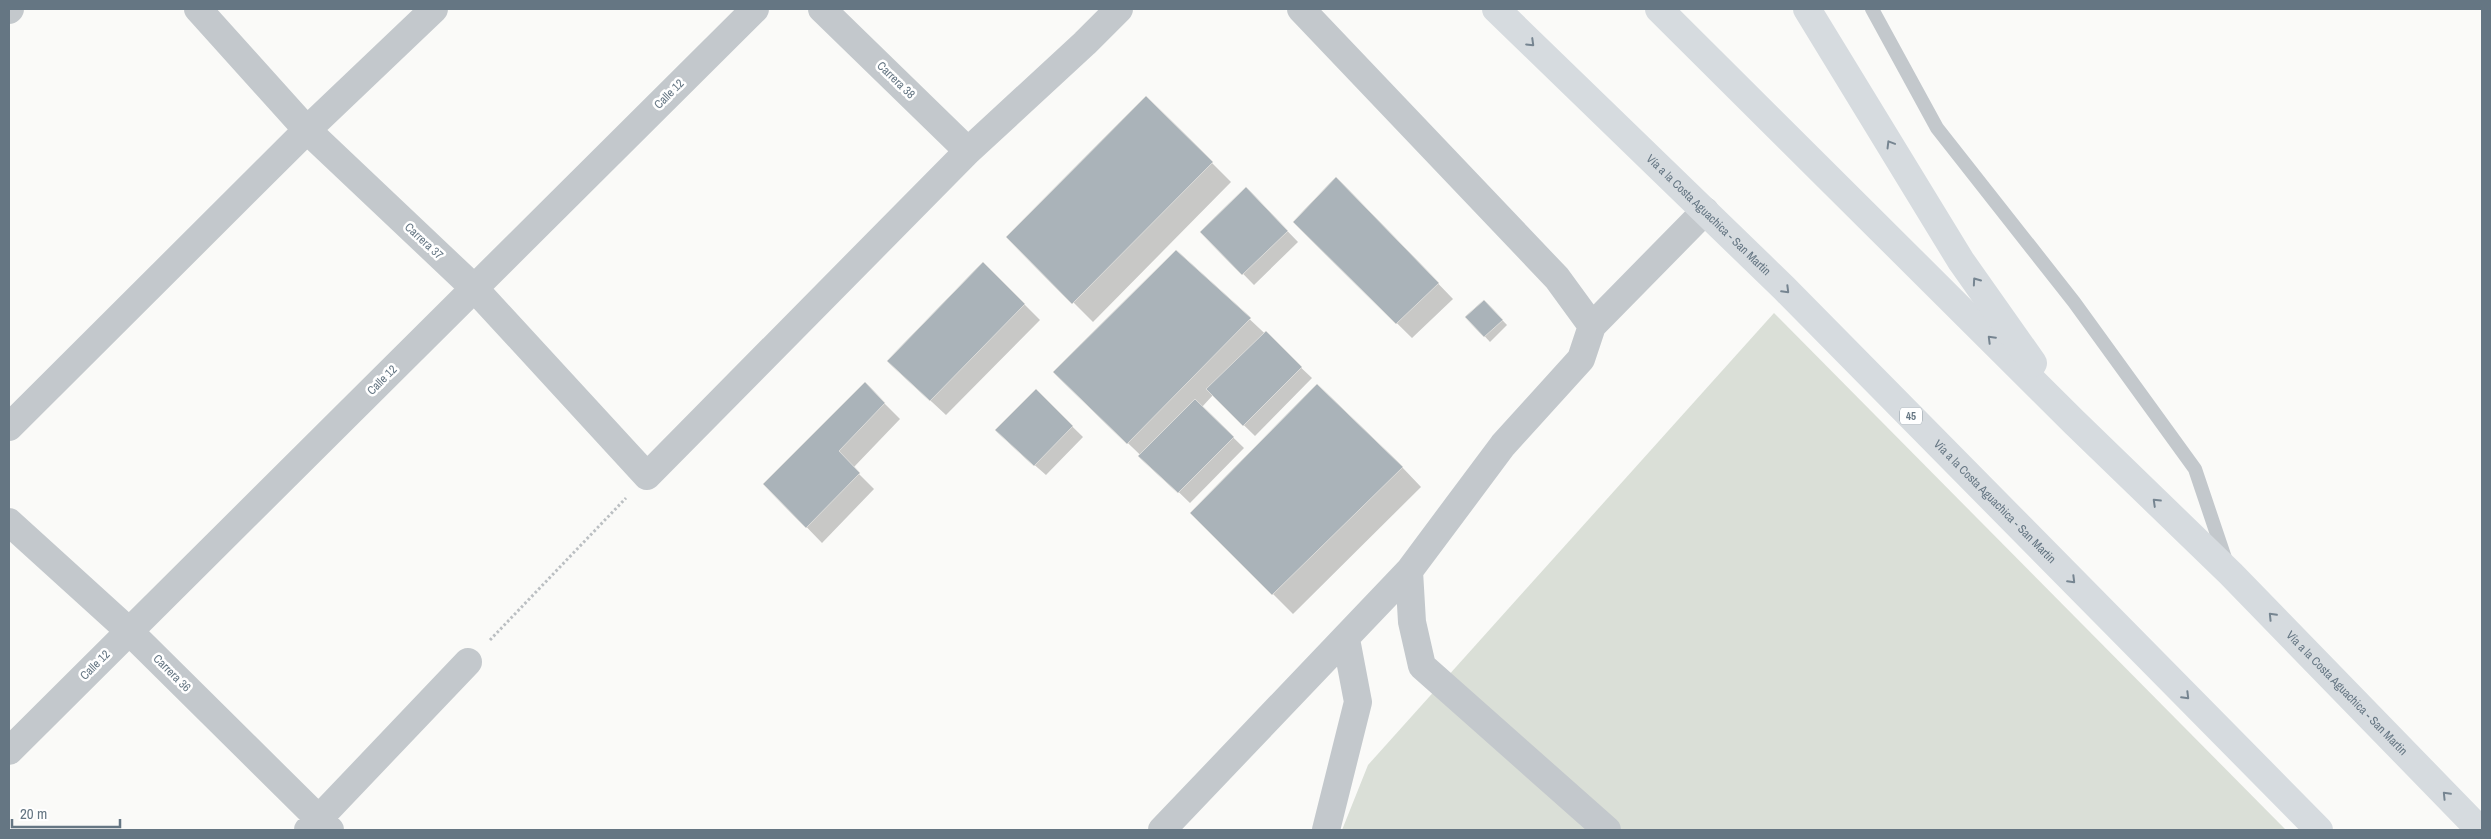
<svg xmlns="http://www.w3.org/2000/svg" width="2491" height="839" font-family="'Archivo Narrow',sans-serif">
	<style>
		.green { fill: #dadfd7 }
		.shadow { fill: #0003 }
		.building { fill: #aab3b9; stroke: #dcdcda }
		.lines { fill: none; stroke-linecap: round; stroke-linejoin: round }
		.path { stroke: #bbbfc2; stroke-width: 3; stroke-dasharray: 2.5 2.5; stroke-linecap: butt }
		.lane { stroke: #c3c8cc; stroke-width: 14 }
		.street { stroke: #c3c8cc; stroke-width: 28 }
		.highway { stroke: #d6dbdf; stroke-width: 28 }
		.oneway { stroke: #768591 }
		.labels { text-anchor: middle; dominant-baseline: central; stroke-width: 5; stroke-linejoin: round; paint-order: stroke }
		.shield { fill: #fff; stroke: #939fa8; stroke-width: 1 }
		.shield-label { font-size: 11px; font-weight: bold; fill: #657683 }
		.street-label { font-size: 12px; fill: #657683; stroke: #fff }
	</style>
	<rect width="100%" height="100%" fill="#fafaf8"/>
	<path class="green" d="M1774,313L2286,830H1342L1368,765Z"/>
	<path class="shadow" d="M1146,97L1231,182L1093,322L1008,237Z
		M1246,188L1298,242L1254,285L1202,232Z
		M1352,194L1453,299L1412,338L1294,222Z
		M1177,251L1312,378L1255,436L1213,395L1202,407L1244,448L1190,503L1074,391Z
		M983,263L1040,320L946,415L904,376Z
		M1484,301L1507,325L1490,342L1467,317Z
		M1036,391L1083,437L1046,475L1007,441Z
		M880,399L900,419L853,468L874,489L822,543L765,484Z
		M1402,467L1421,487L1293,614L1192,513Z"/>
	<path class="building" d="M1146,96L1213,162L1072,304L1006,237Z
		M1336,177L1439,283L1396,324L1293,222Z
		M1246,187L1288,231L1242,275L1200,232Z
		M1176,250L1251,318L1127,444L1053,372Z
		M983,262L1025,304L930,401L887,361Z
		M1484,300L1503,320L1484,337L1465,317Z
		M1266,331L1302,367L1243,426L1206,389Z
		M865,382L885,403L839,451L860,473L806,528L763,484Z
		M1317,384L1403,467L1272,595L1190,513Z
		M1036,389L1073,426L1034,466L995,430Z
		M1195,399L1234,437L1178,493L1138,456Z"/>
	<g class="lines">
		<path class="path" d="M490,640L626,498"/>
		<path class="lane" d="M1872,9L1937,128L2074,302L2195,469L2226,561"/>
		<path class="street" d="M198,9L307,130L474,288L647,476L968,151L1085,43L1119,9
			M822,9L968,151
			M1301,9L1557,278L1592,326L1581,359L1503,445L1409,571L1412,622L1422,666L1607,830
			M9,10L10,9
			M1592,326L1705,211
			M9,427L307,130L434,9
			M9,522L129,631L330,830
			M9,751L755,9
			M308,830L468,662
			M1162,830L1409,571
			M1326,830L1358,702L1346,639"/>
		<g class="highway">
			<path id="s1" d="M1496,9L1784,288L2319,830"/>
			<path id="s2" d="M1659,9L2074,422L2231,574L2480,830"/>
			<path d="M1807,9L1961,261L2033,363"/>
		</g>
	</g>
	<defs><path id="oneway-chevron" d="M-2-3.5L2.5 0L-2 3.5" fill="none" stroke-width="1.6" stroke-linecap="round" stroke-linejoin="round" transform="scale(1.25)"/></defs>
	<g class="oneway">
		<use href="#oneway-chevron" transform="translate(1531 43) rotate(44)"/>
		<use href="#oneway-chevron" transform="translate(1890 144) rotate(-121)"/>
		<use href="#oneway-chevron" transform="translate(1976 281) rotate(-125)"/>
		<use href="#oneway-chevron" transform="translate(1786 290) rotate(45)"/>
		<use href="#oneway-chevron" transform="translate(1991 339) rotate(-135)"/>
		<use href="#oneway-chevron" transform="translate(2156 502) rotate(-136)"/>
		<use href="#oneway-chevron" transform="translate(2072 580) rotate(45)"/>
		<use href="#oneway-chevron" transform="translate(2272 616) rotate(-134)"/>
		<use href="#oneway-chevron" transform="translate(2186 696) rotate(45)"/>
		<use href="#oneway-chevron" transform="translate(2446 795) rotate(-134)"/>
	</g>
	<g class="labels">
		<rect class="shield" x="1900" y="407.5" width="22" height="17" rx="4"/>
		<g class="shield-label">
			<text x="1911" y="416">45</text>
		</g>
		<g class="street-label">
			<text transform="translate(896 80) rotate(44)">Carrera 38</text>
			<text transform="translate(669 94) rotate(-45)">Calle 12</text>
			<text stroke="none"><textPath href="#s1" startOffset="296">Vía a la Costa Aguachica - San Martin</textPath></text>
			<text transform="translate(424 241) rotate(43)">Carrera 37</text>
			<text transform="translate(382 380) rotate(-45)">Calle 12</text>
			<text stroke="none"><textPath href="#s1" startOffset="701">Vía a la Costa Aguachica - San Martin</textPath></text>
			<text transform="translate(95 665) rotate(-45)">Calle 12</text>
			<text transform="translate(172 673) rotate(45)">Carrera 36</text>
			<text stroke="none"><textPath href="#s2" startOffset="970">Vía a la Costa Aguachica - San Martin</textPath></text>
		</g>
	</g>
	<rect width="2491" height="839" fill="none" stroke="#657683" stroke-width="20"/>
	<path d="M12 819v8h108v-8" fill="none" stroke="#657683" stroke-width="2.5"/>
	<text x="20" y="819" font-size="15" fill="#657683" stroke="#ffffff" stroke-width="4" paint-order="stroke">20 m</text>
</svg>
